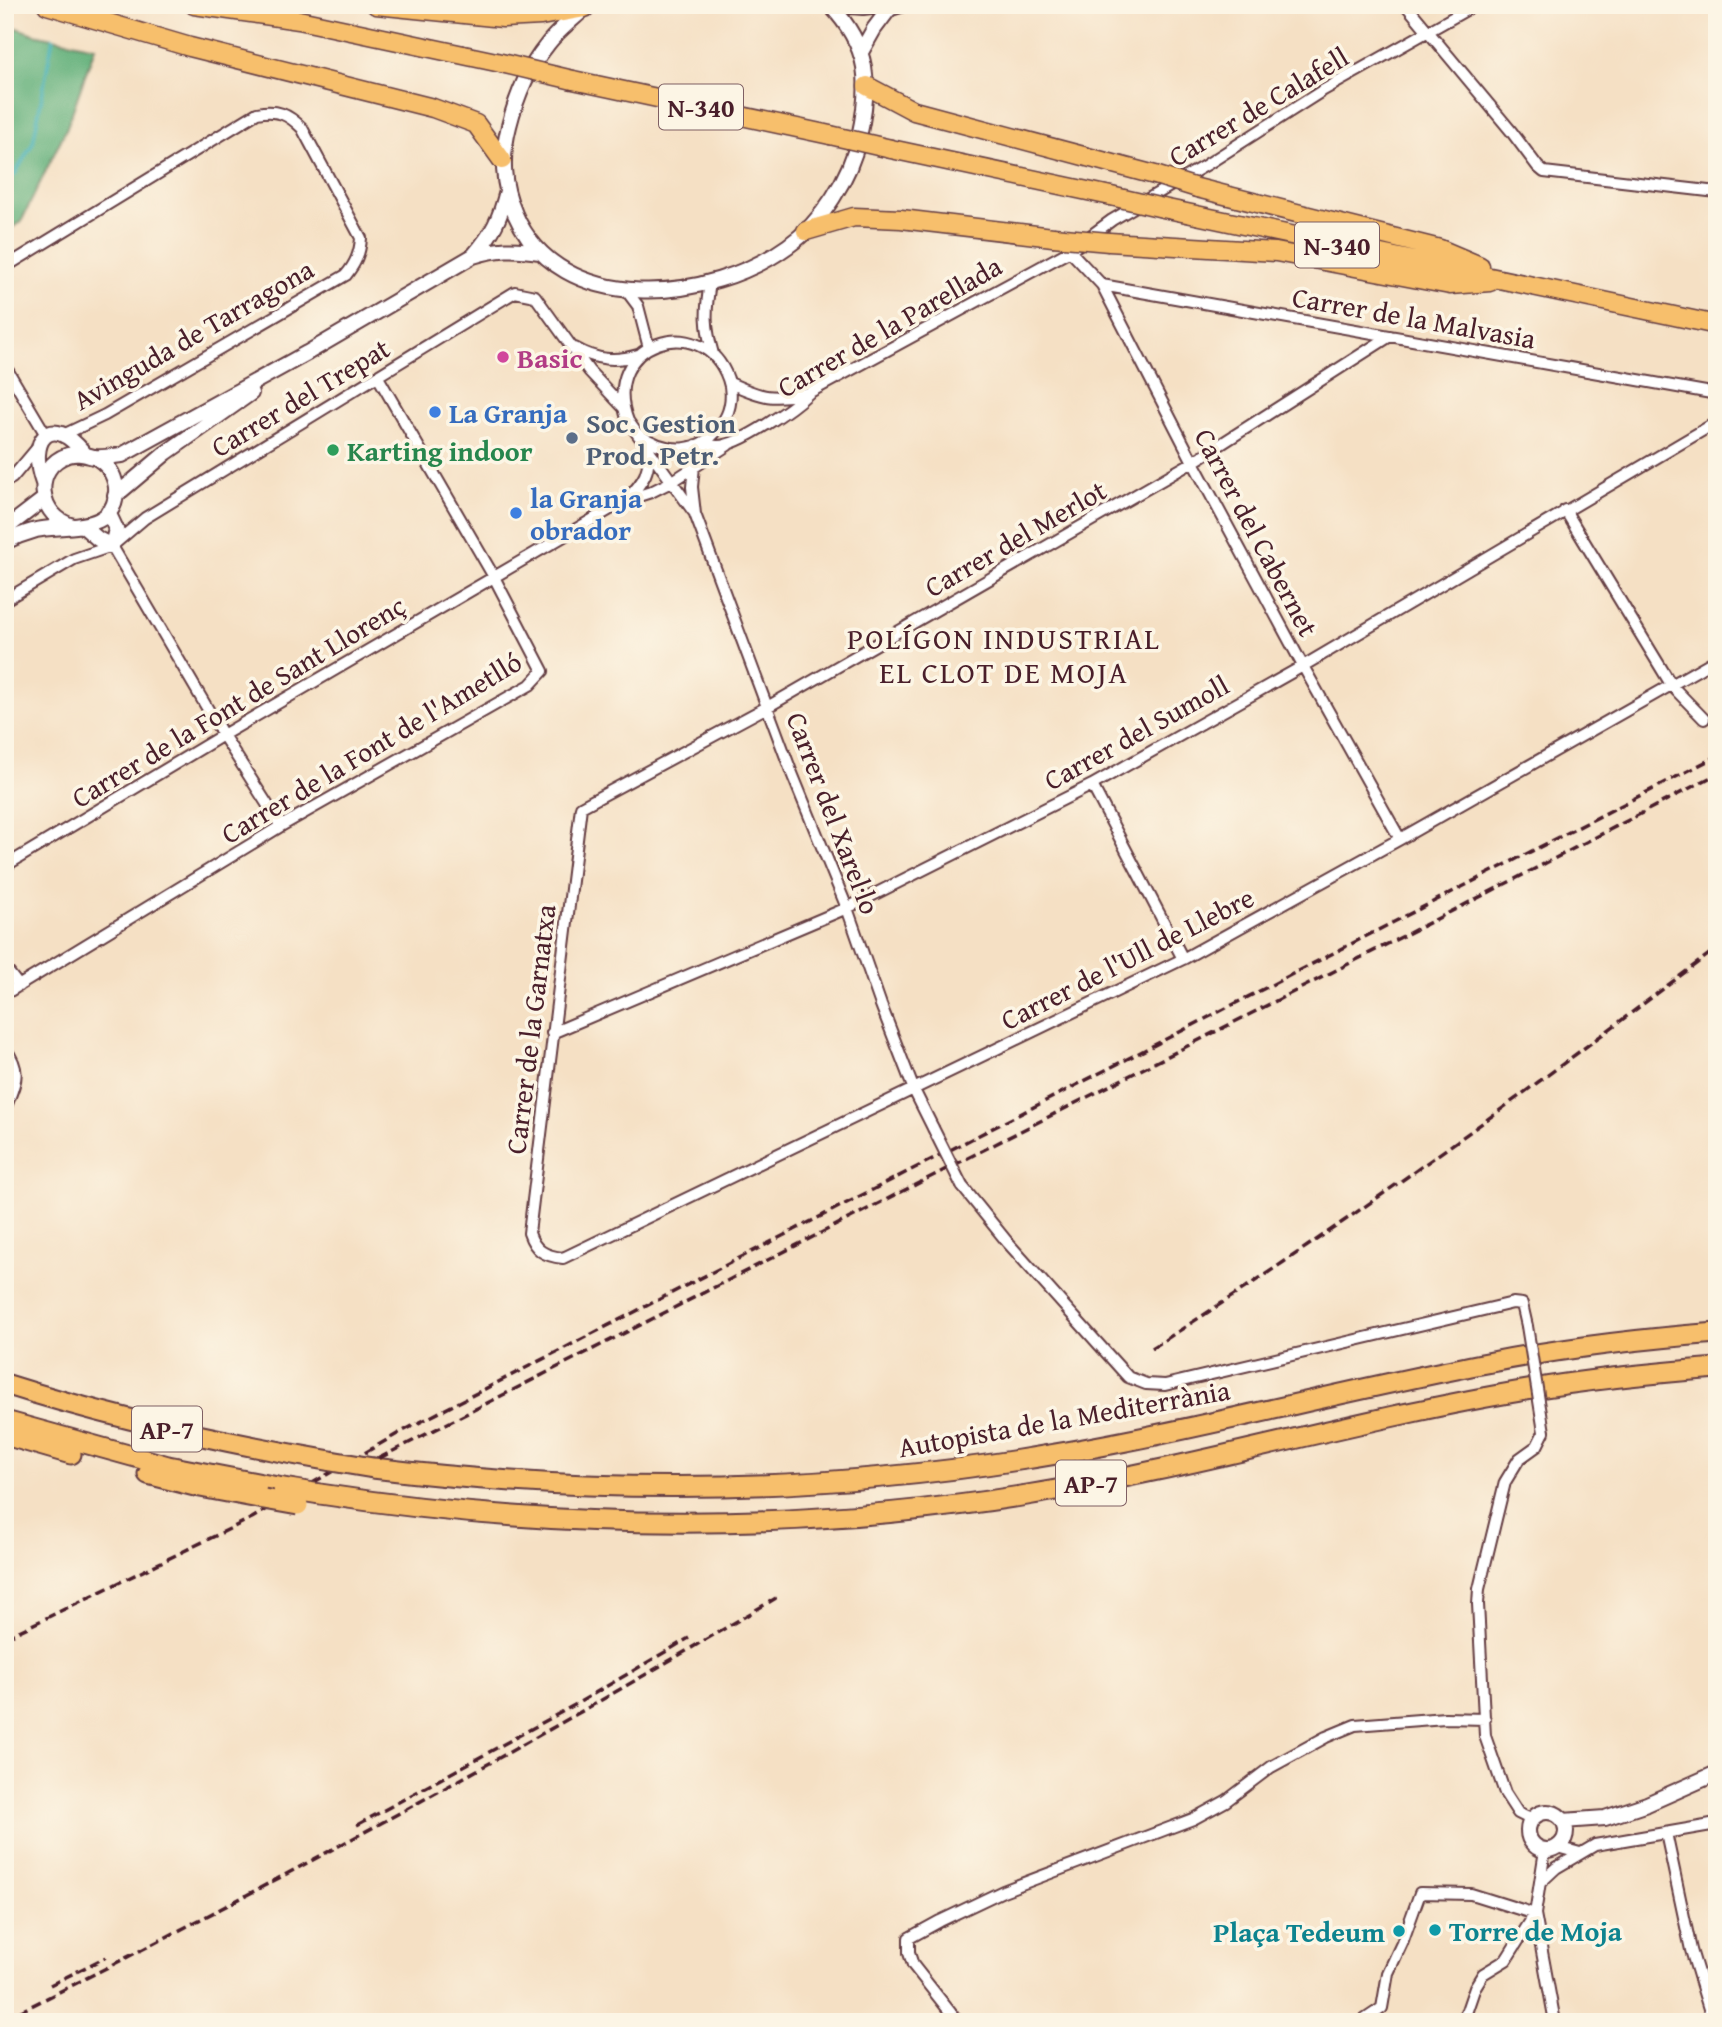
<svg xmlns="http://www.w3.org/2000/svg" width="1722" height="2027" font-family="'Gentium Book Plus',serif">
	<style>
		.forest { fill: #62b07a; stroke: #566852; stroke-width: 2 }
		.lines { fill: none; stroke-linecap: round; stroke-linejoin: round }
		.stream { stroke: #3badb5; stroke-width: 3.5 }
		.minor-casing { stroke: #643c42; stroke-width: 14 }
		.tertiary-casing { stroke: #643c42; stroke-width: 18 }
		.trunk-casing { stroke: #643c42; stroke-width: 21 }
		.motorway-casing { stroke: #643c42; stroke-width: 23 }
		.minor { stroke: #fff; stroke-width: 10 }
		.tertiary { stroke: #fff; stroke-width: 14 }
		.trunk { stroke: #f7bf6c; stroke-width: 18 }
		.motorway { stroke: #f7bf6c; stroke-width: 19 }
		.rail { stroke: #4a1f2b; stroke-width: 3.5; stroke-dasharray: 10 5; stroke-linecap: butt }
		.minor-bridge-casing { stroke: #643c42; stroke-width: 14; stroke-linecap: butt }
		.trunk-bridge-casing { stroke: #643c42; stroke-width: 21; stroke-linecap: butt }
		.motorway-bridge-casing { stroke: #643c42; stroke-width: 23; stroke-linecap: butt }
		.minor-bridge { stroke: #fff; stroke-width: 10 }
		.trunk-bridge { stroke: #f7bf6c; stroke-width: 18 }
		.motorway-bridge { stroke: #f7bf6c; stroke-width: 19 }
		.hotel-dot { fill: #d1479c; stroke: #fcf5e5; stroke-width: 2.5 }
		.shop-dot { fill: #3f7fe0; stroke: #fcf5e5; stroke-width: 2.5 }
		.service-dot { fill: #5c6f8a; stroke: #fcf5e5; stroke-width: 2.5 }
		.leisure-dot { fill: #2e9e5b; stroke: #fcf5e5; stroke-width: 2.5 }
		.culture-dot { fill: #0f9aa8; stroke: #fcf5e5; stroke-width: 2.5 }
		.labels { text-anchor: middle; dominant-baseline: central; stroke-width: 7; stroke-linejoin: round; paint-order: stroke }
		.shield { fill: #fcf5e5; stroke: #7f5f63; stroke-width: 2 }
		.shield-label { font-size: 26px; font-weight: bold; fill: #4a1f2b }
		.street-label { font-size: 28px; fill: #4a1f2b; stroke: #fcf5e5 }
		.hotel-label { font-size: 28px; font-weight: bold; fill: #b23c85; stroke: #fcf5e5; text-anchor: start }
		.shop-label { font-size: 28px; font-weight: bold; fill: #366cbe; stroke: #fcf5e5; text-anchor: start }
		.service-label { font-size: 28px; font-weight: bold; fill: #4e5e75; stroke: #fcf5e5; text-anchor: start }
		.leisure-label { font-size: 28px; font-weight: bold; fill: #27864d; stroke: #fcf5e5; text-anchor: start }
		.culture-label { font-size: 28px; font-weight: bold; fill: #0d838f; stroke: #fcf5e5; text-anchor: start }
		.neighbourhood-label { font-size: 30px; letter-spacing: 2px; fill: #4a1f2b; stroke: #fcf5e5 }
	</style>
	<rect width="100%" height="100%" fill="#fcf5e5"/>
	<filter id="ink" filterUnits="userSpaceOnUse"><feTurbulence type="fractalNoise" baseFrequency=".0143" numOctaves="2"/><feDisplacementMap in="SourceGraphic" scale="14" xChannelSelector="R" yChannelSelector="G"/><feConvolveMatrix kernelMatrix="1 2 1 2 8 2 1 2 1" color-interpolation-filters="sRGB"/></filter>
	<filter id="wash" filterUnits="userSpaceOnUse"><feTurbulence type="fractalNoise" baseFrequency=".00686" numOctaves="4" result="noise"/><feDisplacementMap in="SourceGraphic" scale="28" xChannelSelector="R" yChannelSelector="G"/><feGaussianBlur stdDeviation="1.57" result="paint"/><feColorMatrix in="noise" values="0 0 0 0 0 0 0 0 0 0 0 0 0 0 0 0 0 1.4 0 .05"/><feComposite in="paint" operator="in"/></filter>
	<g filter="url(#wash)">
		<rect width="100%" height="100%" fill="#f5e0c4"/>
		<path class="forest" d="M5,24L34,34L95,47L67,127L21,222L5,232Z"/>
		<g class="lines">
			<path class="stream" d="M5,184L15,174L33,143L53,38"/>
		</g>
	</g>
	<g filter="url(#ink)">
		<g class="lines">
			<defs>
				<path id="minor" d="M1406,5L1511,131L1538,167L1544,172L1717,192
					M885,12L907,5
					M1070,251L1102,285L1193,462L1303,666L1400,839
					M5,267L257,113C277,109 288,114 302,128L361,238C360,254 355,264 346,275L105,415L63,435
					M710,283C705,312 705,326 713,354
					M1102,285L1717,394
					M626,290L638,306L649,348
					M1390,336L1193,462L769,706L581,807L529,1233C535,1251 545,1256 563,1258L1183,959L1400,839L1717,659
					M575,348C596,360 615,362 638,355
					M5,366L46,435
					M730,383C763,398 772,400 808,393
					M637,433C667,455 704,456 724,420C731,409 733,392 728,379C703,309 598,342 628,421L693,511
					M701,444C706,444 712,446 718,446C741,445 793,408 810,392L1070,251L1112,220L1206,165L1322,91L1475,5
					M696,445L692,487L695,514L791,771L847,908L881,1005L914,1090L933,1128
					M5,482L12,478L38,447
					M628,498C643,482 652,470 647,448
					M1565,510L1672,686L1704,719
					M112,546L223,735L281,826
					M5,600L74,559L112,546L145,518L515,292L535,296L589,371L623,407
					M1092,785L1183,959
					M5,866L223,735L494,577L626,500L651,492L673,481L728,445
					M5,968L19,986
					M5,994L281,826L530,685L543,671L494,577L378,377
					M552,1033L847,908L1092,785L1303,666L1717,422
					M5,1048C23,1073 15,1082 5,1109
					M962,1186L1008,1243L1128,1377L1146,1384L1165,1385L1513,1303L1522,1304L1527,1326
					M1532,1820L1518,1813L1505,1793L1485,1736L1478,1604L1479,1589L1505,1482L1519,1459L1537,1446L1544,1432
					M1666,1833L1691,1950L1713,2022
					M1558,1847L1580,1853
					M1545,1850L1535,1914L1555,2022
					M1541,1882L1556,1868L1595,1845L1717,1824
					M958,2022L913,1965L909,1953V1938L940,1921L1003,1891L1193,1819L1226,1801L1271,1767L1326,1737L1355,1725L1445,1718L1485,1719
					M1361,2022L1382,2008L1388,1973L1402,1943L1420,1893L1471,1894L1535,1914
					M1463,2022L1475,1987L1483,1974L1506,1960L1535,1914"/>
				<path id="tertiary" d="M839,5L863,7L880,5
					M585,8C572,20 557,31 547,45C529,67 516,98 509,126C501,157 502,184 515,214C560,318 710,303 788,246C822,222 850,178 859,137C871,84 870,47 830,5
					M861,52L874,29L892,5
					M474,255C493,233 500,219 507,191
					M43,483C27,440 51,411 84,453
					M115,496L166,453L251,393
					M74,526C38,518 31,467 68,455C78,452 85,455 94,457C103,458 113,456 122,455L307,353L473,256C498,248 514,248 540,252
					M83,526L98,539L112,546L116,529L108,512
					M5,529L44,499
					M5,542C15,537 25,533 36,530C65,524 119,534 116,487C114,473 106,463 95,457
					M1528 1831a19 19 0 1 1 38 0a19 19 0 1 1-38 0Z
					M1563,1821L1605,1818L1647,1804L1717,1773"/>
				<path id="trunk" d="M47,5L190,47L433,108L476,124L502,160
					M194,5L299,20L501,63
					M376,5L503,18L541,16L585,8
					M573,80L830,135
					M867,86L914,111L1155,175
					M891,149L1111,196
					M1197,188L1440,249L1480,266
					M1163,208L1717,325
					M806,231L854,217L901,219L1053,237
					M1109,242L1276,252L1450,285L1490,282"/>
				<path id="motorway" d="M5,1384C112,1418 221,1442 331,1461
					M5,1421L168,1466L283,1488
					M5,1435L71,1454
					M373,1468C588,1494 804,1494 1019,1460C1176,1436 1330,1393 1487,1363C1563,1348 1639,1339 1717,1333
					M148,1474L195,1486L264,1499
					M320,1494C555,1530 792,1533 1027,1495C1195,1468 1359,1418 1527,1390C1590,1379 1653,1373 1717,1368"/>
			</defs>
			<use href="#minor" class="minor-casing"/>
			<use href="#tertiary" class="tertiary-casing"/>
			<use href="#trunk" class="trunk-casing"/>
			<use href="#motorway" class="motorway-casing"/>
			<use href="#minor" class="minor"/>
			<use href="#tertiary" class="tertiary"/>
			<use href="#trunk" class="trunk"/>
			<use href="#motorway" class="motorway"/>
			<path class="rail" d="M1152,1348C1347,1225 1533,1088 1717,948
				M352,1472L1515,879L1717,774
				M5,1638L252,1518L399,1433L1717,756
				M357,1825L578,1703L689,1638
				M50,1985L106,1957
				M5,2019C268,1888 524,1748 776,1598"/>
			<defs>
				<path id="minor-bridge" d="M933,1128L962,1186
					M1527,1326L1544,1432"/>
				<path id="trunk-bridge" d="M501,63L573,80
					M830,135L891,149
					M1155,175L1197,188
					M1111,196L1163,208
					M1053,237L1109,242"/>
				<path id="motorway-bridge" d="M331,1461L373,1468
					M283,1488L320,1494
					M264,1499L298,1505"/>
			</defs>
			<use href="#minor-bridge" class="minor-bridge-casing"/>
			<use href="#trunk-bridge" class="trunk-bridge-casing"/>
			<use href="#motorway-bridge" class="motorway-bridge-casing"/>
			<use href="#minor-bridge" class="minor-bridge"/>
			<use href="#trunk-bridge" class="trunk-bridge"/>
			<use href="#motorway-bridge" class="motorway-bridge"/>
		</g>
	</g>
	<circle class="hotel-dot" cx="503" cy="357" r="7"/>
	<g class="shop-dot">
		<circle cx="435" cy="412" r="7"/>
		<circle cx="516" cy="513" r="7"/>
	</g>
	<circle class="service-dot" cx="572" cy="438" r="7"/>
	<circle class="leisure-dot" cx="333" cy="450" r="7"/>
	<g class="culture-dot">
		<circle cx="1435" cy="1930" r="7"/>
		<circle cx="1399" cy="1931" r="7"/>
	</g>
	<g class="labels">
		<g class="shield">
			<rect x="659" y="84.5" width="84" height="45" rx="5"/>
			<rect x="1295" y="222.5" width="84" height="45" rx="5"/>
			<rect x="132" y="1406.5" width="70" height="45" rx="5"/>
			<rect x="1056" y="1460.5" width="70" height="45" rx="5"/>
		</g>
		<g class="shield-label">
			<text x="701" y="107">N-340</text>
			<text x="1337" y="245">N-340</text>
			<text x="167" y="1429">AP-7</text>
			<text x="1091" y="1483">AP-7</text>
		</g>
		<g class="street-label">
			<text transform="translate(1258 106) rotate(-31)">Carrer de Calafell</text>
			<text transform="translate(1414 317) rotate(10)">Carrer de la Malvasia</text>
			<text transform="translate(889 326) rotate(-30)">Carrer de la Parellada</text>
			<text transform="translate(193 334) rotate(-30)">Avinguda de Tarragona</text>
			<text transform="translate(300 397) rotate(-31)">Carrer del Trepat</text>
			<text transform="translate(1257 532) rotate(62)">Carrer del Cabernet</text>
			<text transform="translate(1015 538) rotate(-30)">Carrer del Merlot</text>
			<text transform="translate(238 701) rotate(-31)">Carrer de la Font de Sant Llorenç</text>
			<text transform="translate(1136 732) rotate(-29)">Carrer del Sumoll</text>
			<text transform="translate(371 747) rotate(-31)">Carrer de la Font de l'Ametlló</text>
			<text transform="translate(834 813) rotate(69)">Carrer del Xarel·lo</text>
			<text transform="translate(1127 958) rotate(-27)">Carrer de l'Ull de Llebre</text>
			<text transform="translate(530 1029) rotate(-83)">Carrer de la Garnatxa</text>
			<text transform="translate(1064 1418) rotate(-10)">Autopista de la Mediterrània</text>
		</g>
		<g class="hotel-label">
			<text x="517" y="357">Basic</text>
		</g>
		<g class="shop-label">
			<text x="449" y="412">La Granja</text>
			<text x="530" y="497">la Granja<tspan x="530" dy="32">obrador</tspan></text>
		</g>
		<g class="service-label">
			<text x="586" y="422">Soc. Gestion<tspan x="586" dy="32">Prod. Petr.</tspan></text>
		</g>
		<g class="leisure-label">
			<text x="347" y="450">Karting indoor</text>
		</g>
		<g class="culture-label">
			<text x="1449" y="1930">Torre de Moja</text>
			<text x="1385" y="1931" text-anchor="end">Plaça Tedeum</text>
		</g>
		<g class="neighbourhood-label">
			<text x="1004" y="638">POLÍGON INDUSTRIAL<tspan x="1004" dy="34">EL CLOT DE MOJA</tspan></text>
		</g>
	</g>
	<rect width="1722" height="2027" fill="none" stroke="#fcf5e5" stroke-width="28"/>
</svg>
